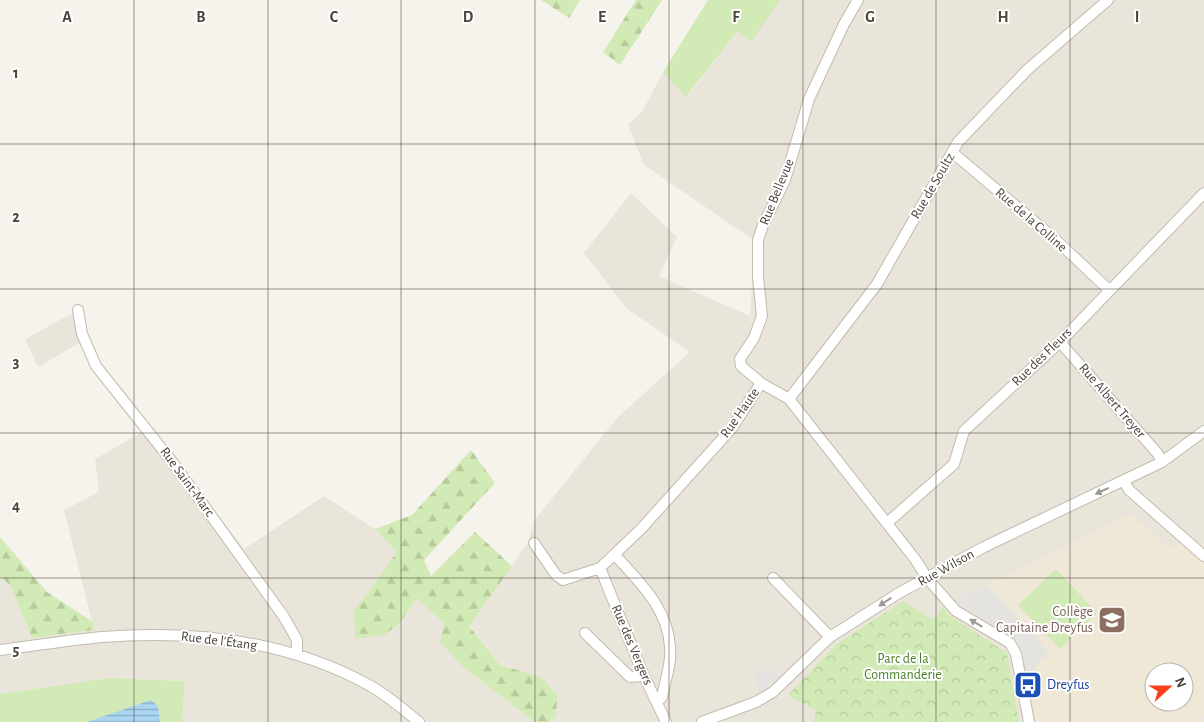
<svg xmlns="http://www.w3.org/2000/svg" width="1204" height="722" font-family="'Alegreya Sans',sans-serif">
	<style>
		.residential { fill: #eae5da; fill-rule: evenodd }
		.education { fill: #efe8d6; fill-rule: evenodd }
		.grass { fill: #d2eab5 }
		.forest { fill: url(#forest-firs) }
		.park { fill: url(#park-crowns) }
		.parking { fill: #e5e3e0 }
		.water { fill: url(#water-rules) }
		.lines { fill: none; stroke-linecap: round; stroke-linejoin: round }
		.street-casing { stroke: #c2bbae; stroke-width: 12 }
		.street { stroke: #fff; stroke-width: 10 }
		.oneway { fill: #9c9892 }
		.grid { fill: none; stroke: #4b4439; stroke-width: 1; stroke-opacity: 0.55 }
		.labels { text-anchor: middle; dominant-baseline: central; stroke-width: 4; stroke-linejoin: round; paint-order: stroke }
		.street-label { font-size: 14px; fill: #4b4439; stroke: #fff }
		.education-label { font-size: 14px; fill: #785e54; stroke: #fff; text-anchor: end }
		.park-label { font-size: 14px; fill: #4a7f2a; stroke: #fff }
		.transit-label { font-size: 14px; fill: #164399; stroke: #fff; text-anchor: start }
		.grid-label { font-size: 16px; text-anchor: middle; font-weight: bold; fill: #4b4439; stroke: #fff; stroke-width: 4; stroke-linejoin: round; paint-order: stroke }
	</style>
	<defs>
		<pattern id="forest-firs" width="22" height="20" patternUnits="userSpaceOnUse" patternTransform="scale(1.25)"><rect width="22" height="20" fill="#d2eab5"/><path d="M5 1l3.5 6h-7zM16 11l3.5 6h-7z" fill="#b6ca9c"/></pattern>
		<pattern id="park-crowns" width="20" height="18" patternUnits="userSpaceOnUse" patternTransform="scale(1.25)"><rect width="20" height="18" fill="#d2eab5"/><path d="M2 6a3 3 0 1 1 6 0M12 15a3 3 0 1 1 6 0" fill="none" stroke="#b6ca9c"/></pattern>
		<pattern id="water-rules" width="6" height="5" patternUnits="userSpaceOnUse" patternTransform="scale(1.25)"><rect width="6" height="5" fill="#a9d4f2"/><path d="M0 2.5h6" fill="none" stroke="#8caec5"/></pattern>
	</defs>
	<rect width="100%" height="100%" fill="#f6f3ec"/>
	<path class="residential" d="M780,0H1204V722H549L556,717L541,677L500,665L469,625L528,543L534,521L618,417L690,352L626,308L584,253L631,193L677,237L659,276L750,316L755,241L644,165L628,125L642,112L663,72L687,97L737,32L751,41ZM1154,672H1184V702H1154Z
		M80,309L88,338L38,367L25,339Z
		M151,427L244,549L324,496L375,529L397,552L354,611L399,624L417,599L444,623L463,667L535,722H182L185,681L108,678L0,694V576L10,585L32,638L94,630L64,510L99,492L95,459Z"/>
	<path class="education" d="M1134,513L1137,521L1171,550L1182,541L1204,560V714L1201,717L1204,722H1036L1028,680L1040,660L1050,655L988,585ZM1154,672H1184V702H1154Z"/>
	<path class="grass" d="M708,0H780L751,42L737,32L686,97L663,72Z
		M1056,569L1097,613L1060,649L1018,605Z
		M108,678L185,681L182,722H0V694Z"/>
	<path class="forest" d="M541,0H580L569,18Z
		M636,0H662L620,65L603,52Z
		M471,450L495,483L424,560L431,576L475,532L512,566L469,626L500,665L541,677L557,695L556,717L549,722H535L463,667L440,642L444,623L417,599L399,624L384,635L355,639L354,611L397,552L375,529L412,515Z
		M0,537L47,592L93,622L94,630L32,638L10,585L0,576Z"/>
	<path class="park" d="M903,601L934,620L943,606L949,615L1007,653L1019,722H813L817,711L788,695L837,644Z"/>
	<path class="parking" d="M988,585L1050,655L1040,660L1028,680L1018,641L955,600Z
		M769,665L780,678L761,692L755,680V673Z"/>
	<path class="water" d="M151,700L158,706L160,722H87Z"/>
	<g class="lines">
		<defs>
			<path id="street" d="M858,0L844,24L809,99L785,180L763,225L758,240V277L762,316L754,338L740,359L741,366L761,383L789,399L915,559L927,578L956,611L1010,643L1016,654L1029,722
				M952,152L1055,239L1109,290
				M78,310L82,334L96,366L174,464L284,617L297,640V655
				M1060,342L1158,454L1162,462
				M789,399L877,284L958,142L1027,70L1108,0
				M1124,481L1129,490L1204,556
				M887,523L954,464L964,431L1060,342L1204,193
				M534,543L556,575L563,580L600,568L641,529L732,428L761,383
				M615,555C639,582 668,608 670,647C672,663 665,681 662,697L657,702
				M600,568L644,676L666,722
				M773,578L830,637
				M585,633L630,677L644,676
				M0,650C34,646 68,640 102,637C192,630 286,640 367,684C386,694 403,709 419,722
				M702,722L756,702L773,692L830,637L899,593L984,547L1162,462L1204,431"/>
		</defs>
		<use href="#street" class="street-casing"/>
		<use href="#street" class="street"/>
	</g>
	<defs><path id="oneway-solid" d="M-6-.8H1V-3.2L6.5 0L1 3.2V.8H-6Z" transform="scale(1.25)"/></defs>
	<g class="oneway">
		<use href="#oneway-solid" transform="translate(1102 491) rotate(155)"/>
		<use href="#oneway-solid" transform="translate(885 602) rotate(147)"/>
		<use href="#oneway-solid" transform="translate(976 623) rotate(-149)"/>
	</g>
	<path class="grid" d="M134,0V722M268,0V722M401,0V722M535,0V722M669,0V722M803,0V722M936,0V722M1070,0V722M0,144H1204M0,289H1204M0,433H1204M0,578H1204"/>
	<defs>
		<symbol id="school-square" viewBox="-11 -11 22 22"><rect x="-9" y="-9" width="18" height="18" rx="4" fill="#8d6e63" stroke="#fff"/><path d="M0-5L7-2L0 1L-7-2ZM-4 1L0 2.5L4 1V4Q0 6-4 4Z" fill="#fff"/></symbol>
		<symbol id="bus-square" viewBox="-11 -11 22 22"><rect x="-9" y="-9" width="18" height="18" rx="4" fill="#1a4fb4" stroke="#fff"/><path d="M-5-6H5V4H4V6H2V4H-2V6H-4V4H-5ZM-3.5-4V0h7V-4ZM-3.5 1.2v1.5H-2V1.2ZM2 1.2v1.5H3.5V1.2Z" fill="#fff"/></symbol>
	</defs>
	<g fill-rule="evenodd">
		<use href="#school-square" x="1096" y="604" width="32" height="32"/>
		<use href="#bus-square" x="1012" y="669" width="32" height="32"/>
	</g>
	<g class="labels">
		<g class="street-label">
			<text transform="translate(933 186) rotate(-60)">Rue de Soultz</text>
			<text transform="translate(777 192) rotate(-68)">Rue Bellevue</text>
			<text transform="translate(1031 220) rotate(41)">Rue de la Colline</text>
			<text transform="translate(1042 357) rotate(-44)">Rue des Fleurs</text>
			<text transform="translate(1112 401) rotate(49)">Rue Albert Treyer</text>
			<text transform="translate(740 413) rotate(-55)">Rue Haute</text>
			<text transform="translate(187 482) rotate(54)">Rue Saint-Marc</text>
			<text transform="translate(946 568) rotate(-29)">Rue Wilson</text>
			<text transform="translate(219 641) rotate(7)">Rue de l'Étang</text>
			<text transform="translate(632 645) rotate(67)">Rue des Vergers</text>
		</g>
		<g class="education-label">
			<text x="1093" y="612">Collège<tspan x="1093" dy="16">Capitaine Dreyfus</tspan></text>
		</g>
		<g class="park-label">
			<text x="903" y="659">Parc de la<tspan x="903" dy="16">Commanderie</tspan></text>
		</g>
		<g class="transit-label">
			<text x="1047" y="685">Dreyfus</text>
		</g>
	</g>
	<g class="grid-label">
		<text x="67" y="22">A</text>
		<text x="201" y="22">B</text>
		<text x="334" y="22">C</text>
		<text x="468" y="22">D</text>
		<text x="602" y="22">E</text>
		<text x="736" y="22">F</text>
		<text x="870" y="22">G</text>
		<text x="1003" y="22">H</text>
		<text x="1137" y="22">I</text>
		<text x="16" y="78">1</text>
		<text x="16" y="222">2</text>
		<text x="16" y="367">3</text>
		<text x="16" y="511">4</text>
		<text x="16" y="655">5</text>
	</g>
	<g transform="translate(1169 687) rotate(69)"><circle r="24" fill="#ffffff" stroke="#b7b4b0"/>
	<path d="M0-4L9 19L0 12L-9 19Z" fill="#fc3f1d"/>
	<text y="-8" font-size="14" font-weight="bold" text-anchor="middle" fill="#4b4439">N</text>
	</g>
</svg>
